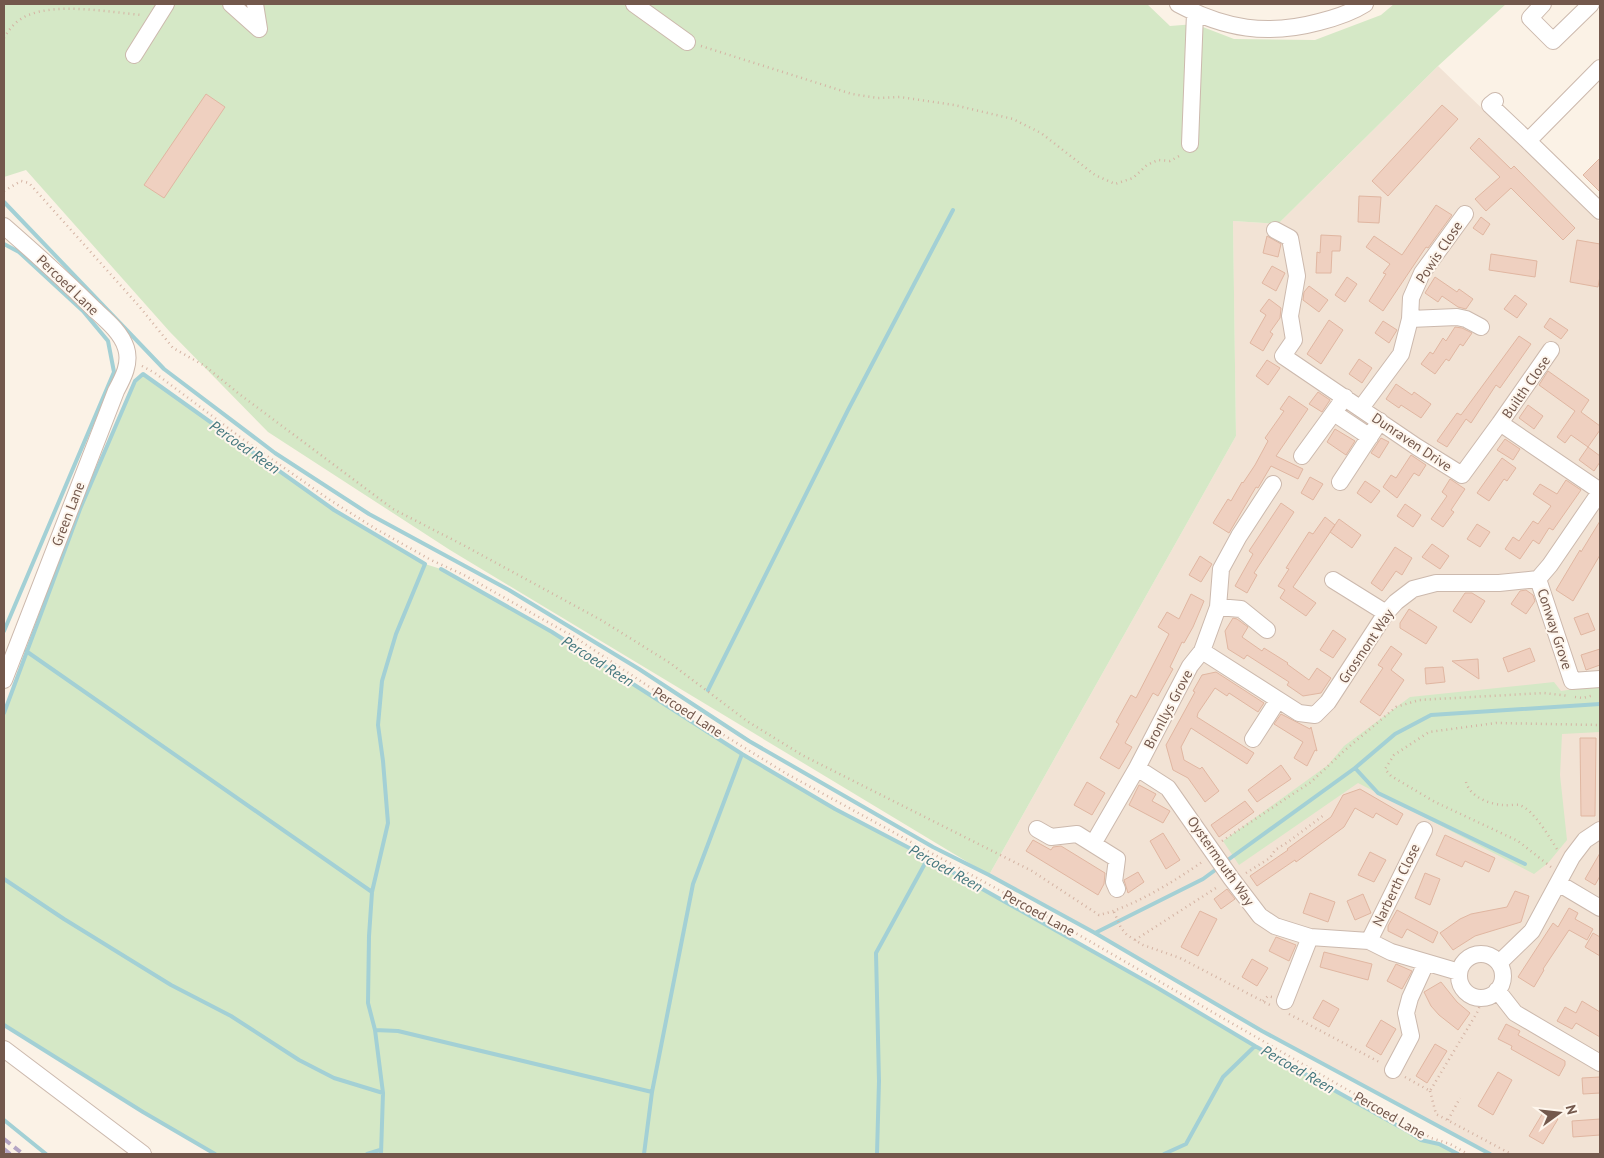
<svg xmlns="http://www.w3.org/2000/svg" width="1604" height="1158" font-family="'PT Sans',sans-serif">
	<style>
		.residential { fill: #f2e3d5 }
		.green { fill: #d5e8c6 }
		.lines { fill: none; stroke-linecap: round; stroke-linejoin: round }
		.stream { stroke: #a3d0d5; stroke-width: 4 }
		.building { fill: #efd0c0; stroke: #e0b6a1 }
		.minor-casing { stroke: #ccb9ad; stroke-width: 18 }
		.path { stroke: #d4b3a3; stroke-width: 2.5; stroke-dasharray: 1 4; stroke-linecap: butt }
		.minor { stroke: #fff; stroke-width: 16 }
		.rail { stroke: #b4a5c4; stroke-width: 4; stroke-dasharray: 8 5; stroke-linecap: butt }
		.labels { text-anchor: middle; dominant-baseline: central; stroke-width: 4; stroke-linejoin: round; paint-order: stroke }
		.street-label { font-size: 14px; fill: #73584c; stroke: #fef6ed }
		.water-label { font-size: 15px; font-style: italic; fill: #44777e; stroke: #fef6ed }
	</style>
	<rect width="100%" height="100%" fill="#fbf2e6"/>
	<path class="residential" d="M1438,66L1600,222V1154H1490L1262,1031L1095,933L989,875L1236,436L1233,221L1278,224Z"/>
	<path class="green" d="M4,4H1147L1170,26L1195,24L1234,39L1315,40L1381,15L1394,4H1506L1438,66L1278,224L1233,221L1236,436L989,875L450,550L268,432L170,332L26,170L4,177Z
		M143,374L334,510L425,564L441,569L552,632L742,754L835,809L915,851L1156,987L1255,1046L1409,1132L1421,1140L1439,1144L1458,1154H215L143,1112L4,1025V713L80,509L135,381Z
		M1554,682L1561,691L1600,685V732L1562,734L1560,775L1567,840L1548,863L1534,874L1358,783L1239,865L1223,841L1328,765L1344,746L1410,697Z"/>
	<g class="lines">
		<path class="stream" d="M4,202L164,369L275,453L369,514L509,590L639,669L749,741L933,847L989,875L1095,933L1262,1031L1490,1154
			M4,244L19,252L83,311L108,341L114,372L4,631
			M441,569L552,632L742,754L835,809L915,851L1156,987L1255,1046L1409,1132L1421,1140L1439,1144L1458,1154
			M26,651L372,892
			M708,690L848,410L953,210
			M4,713L80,509L135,381L143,374L334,510L425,564L396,634L382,681L378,725L383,761L388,823L372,892L369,936L368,1003L375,1030L383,1093L381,1154
			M1355,768L1378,793L1525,864
			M1225,862L1355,768L1395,734L1431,715L1600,704
			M4,879L64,919L171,985L231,1016L299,1060L334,1078L383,1093
			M1095,933L1203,879L1218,868
			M4,1025L143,1112L215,1154
			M375,1030L398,1031L652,1092
			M4,1120L46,1154
			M367,1154L380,1150
			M644,1154L652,1092L693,884L742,754
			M877,1154L879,1081L876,953L928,858
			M1164,1154L1186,1144L1223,1077L1255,1046"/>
	</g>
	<path class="building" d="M206,94L225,107L164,198L144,185Z
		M1442,105L1458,119L1388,196L1372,181Z
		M1479,138L1511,169L1514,166L1575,228L1563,240L1511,188L1486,211L1475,199L1500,177L1470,148Z
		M1600,158V192L1583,175Z
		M1359,196L1381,197L1379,223L1358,222Z
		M1436,205L1452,215L1428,248L1426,247L1383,311L1369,301L1386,274L1383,273L1390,264L1366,247L1374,236L1402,255Z
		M1481,217L1490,224L1483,235L1473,228Z
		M1321,235L1341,236L1340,251H1332L1331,273H1316L1317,252L1320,253Z
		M1267,236L1281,244L1278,257L1263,253Z
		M1577,240L1600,244V276L1598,287L1570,282Z
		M1491,254L1537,261L1535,277L1489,270Z
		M1272,266L1285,273L1276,291L1262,283Z
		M1347,277L1357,284L1345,302L1335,295Z
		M1435,277L1457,292L1459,289L1473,299L1466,309L1458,307L1442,296L1438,302L1425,293Z
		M1309,286L1328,300L1319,312L1303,300L1304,292Z
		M1515,295L1527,304L1517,318L1504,309Z
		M1269,299L1281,308L1280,318L1270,332L1273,334L1263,351L1250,343L1266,315L1260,311Z
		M1550,318L1568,330L1561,339L1544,327Z
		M1329,320L1343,330L1321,364L1307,354Z
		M1383,321L1397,330L1389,343L1375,333Z
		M1455,327L1462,328L1472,333L1463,346L1460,344L1449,361L1446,359L1435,374L1421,364L1430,352L1433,354L1443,338L1446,341Z
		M1519,336L1531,344L1500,388L1496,385L1471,423L1466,419L1447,447L1437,441L1457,413L1461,415Z
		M1359,359L1372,368L1362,383L1349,374Z
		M1267,360L1280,368L1268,385L1256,376Z
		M1548,371L1589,400L1581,412L1600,426V430L1588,447L1571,435L1565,443L1557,437L1575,411L1539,385Z
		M1396,384L1412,395L1414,392L1431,404L1421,418L1401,405L1399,408L1386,399Z
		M1318,392L1330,400L1322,412L1309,404Z
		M1289,396L1308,409L1276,456L1303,469L1298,479L1271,466L1258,488L1256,487L1229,533L1213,523L1228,499L1231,501L1242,482L1243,483L1255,465L1268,441L1265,438L1284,411L1280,409Z
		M1528,405L1543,416L1534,429L1519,418Z
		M1335,429L1355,441L1346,455L1327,442Z
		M1381,438L1389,442L1379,458L1371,453Z
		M1505,439L1520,449L1513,460L1497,450Z
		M1588,447L1600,456V462L1594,471L1579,460Z
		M1411,455L1426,465L1419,476L1414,473L1397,498L1383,487L1391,475L1396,478Z
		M1502,458L1516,468L1507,481L1504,479L1489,501L1477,493Z
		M1310,477L1323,484L1313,500L1301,493Z
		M1450,479L1465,489L1451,510L1454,512L1443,527L1431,519L1447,496L1442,492Z
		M1566,480L1581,490L1553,530L1549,528L1539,544L1533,540L1520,559L1505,549L1513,537L1519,541L1533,521L1538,524L1551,506L1533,494L1540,484L1557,494Z
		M1365,481L1380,491L1371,503L1357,493Z
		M1281,503L1294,512L1254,573L1257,575L1247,593L1235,586L1253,554L1249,551Z
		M1405,504L1421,515L1413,527L1397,516Z
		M1325,517L1335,525L1293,587L1316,603L1306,616L1280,598L1285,590L1278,586L1289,569L1286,568L1309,532L1313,534Z
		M1339,519L1361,535L1352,548L1330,532Z
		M1600,521V555L1573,601L1556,590L1580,550L1581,552Z
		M1477,524L1490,532L1480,547L1467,539Z
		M1432,544L1449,556L1440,569L1422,557Z
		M1395,547L1412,558L1402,575L1396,571L1382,591L1371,583Z
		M1200,556L1212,564L1201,582L1189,575Z
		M1526,590L1533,595L1535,601L1526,614L1511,604L1520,591Z
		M1465,593H1472L1485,601L1471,623L1453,611Z
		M1191,594L1204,601L1193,627L1184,643L1182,642L1170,667L1173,669L1158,696L1153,693L1125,743L1132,747L1119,769L1100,758L1119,724L1116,722L1131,695L1136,698L1169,634L1158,627L1167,612L1179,619Z
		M1409,609L1437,627L1426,644L1400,628V623Z
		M1588,613L1595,630L1581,635L1574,618Z
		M1233,618L1237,619L1248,627L1242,637L1262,651L1264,648L1288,663L1287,664L1309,680L1317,668L1331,678L1321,693L1303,696L1287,685L1289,682L1247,655L1244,659L1228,649L1225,631Z
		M1333,630L1346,639L1333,658L1320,650Z
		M1391,646L1402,654L1391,670L1404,680L1380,716L1360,702L1383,668L1378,665Z
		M1530,648L1535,661L1508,672L1503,658Z
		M1600,649V665L1586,670L1581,655Z
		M1478,659L1479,679L1452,661Z
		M1443,667L1445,682L1426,684L1425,668Z
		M1216,672L1264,703L1258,712L1229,693L1227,696L1215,688L1198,713L1197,717L1254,753L1247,764L1191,728L1181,747L1184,760L1200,769L1202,767L1219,791L1205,802L1188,778L1173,770L1166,745L1195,692L1193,691L1202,675Z
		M1281,714L1310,729L1311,727L1317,751L1315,750L1307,766L1294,758L1303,742L1274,724Z
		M1580,738H1596L1595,816H1581Z
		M1281,765L1291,779L1257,802L1248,790Z
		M1087,782L1105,793L1092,815L1074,805Z
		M1139,785L1156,794L1152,801L1170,811L1163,823L1129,805Z
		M1360,789L1403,814L1397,825L1376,813L1373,818L1355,808L1344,827L1296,862L1295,860L1257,886L1250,876L1288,850L1287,849L1331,817L1343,795Z
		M1245,801L1254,812L1219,837L1211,825Z
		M1163,833L1180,860L1166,869L1150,841Z
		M1445,835L1495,858L1489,872L1465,861L1462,867L1436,855Z
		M1033,840L1051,850L1053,847L1061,846L1105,873L1104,884L1098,895L1026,851Z
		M1370,852L1386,860L1374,882L1358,875Z
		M1600,853V876L1595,885L1585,879Z
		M1138,872L1144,882L1128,893L1124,880Z
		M1425,873L1440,879L1430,905L1415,898Z
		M1227,889L1235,899L1221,909L1214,899Z
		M1515,891L1529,896L1521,922L1475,936L1453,950L1440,933L1460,919L1471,914L1507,907Z
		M1310,893L1335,902L1328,922L1303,913Z
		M1363,894L1371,913L1355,920L1347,901Z
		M1569,908L1578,913L1575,919L1593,929L1587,940L1569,930L1543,969L1544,970L1534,987L1518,977L1553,923L1558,927Z
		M1397,910L1438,932L1433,943L1407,929L1402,938L1388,931V926Z
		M1200,911L1217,919L1198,956L1181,947Z
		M1593,933L1600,937V956L1585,947Z
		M1276,937L1296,945L1289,961L1269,951Z
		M1324,952L1372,964L1368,980L1320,967Z
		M1252,959L1268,968L1257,986L1242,977Z
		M1396,964L1412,971L1402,989L1387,981Z
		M1441,982L1457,1002L1470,1013L1458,1030L1439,1015L1431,1006L1424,992Z
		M1323,1000L1339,1009L1329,1027L1313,1018Z
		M1582,1001L1600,1012V1037L1576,1023L1572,1029L1557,1021L1565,1007L1576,1013Z
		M1381,1020L1396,1029L1381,1055L1366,1046Z
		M1506,1024L1520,1031L1518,1035L1565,1061V1065L1559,1076L1511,1049L1512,1046L1498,1039Z
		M1435,1044L1447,1051L1427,1083L1416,1076Z
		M1498,1072L1512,1080L1493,1115L1478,1106Z
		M1600,1077V1093L1583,1094L1582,1078Z
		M1544,1111L1558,1119L1543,1144L1529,1136Z
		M1600,1119V1135L1573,1137L1572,1121Z"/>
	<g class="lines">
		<defs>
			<path id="minor" d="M231,4L259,29
				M255,4L259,29
				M634,4L687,42
				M1178,4C1225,29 1267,36 1319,22C1335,18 1351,13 1365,4
				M1543,4L1530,18L1553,41L1591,4
				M134,55L166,4
				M1600,68L1528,141L1600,211
				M1495,101L1490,105L1528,141
				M1190,144L1195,13
				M4,226C35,253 65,280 94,309C106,320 121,332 126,348C131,363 123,378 116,391L4,680
				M1275,230L1290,238L1297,276L1290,316L1294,340L1283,356L1417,447L1462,475L1500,423L1600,491
				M1410,319L1411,298L1422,273L1465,214
				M1361,408L1401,354L1410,319L1457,317L1466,319L1481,327
				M1334,413L1370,437
				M1500,423L1551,350
				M1302,456L1345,397
				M1340,482L1380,421
				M1538,579L1572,681L1600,679
				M1333,580L1386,613
				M1218,607L1241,609L1267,630
				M1202,651L1299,713L1315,715L1328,702L1386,613L1396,602L1413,589L1436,583H1499L1538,579L1550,565L1600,492
				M1253,739L1278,700
				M1137,768L1168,788L1231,878L1260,916L1275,926L1310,937L1369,941L1391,952L1459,972
				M1037,829L1051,837L1077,834L1117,859L1114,882L1117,889
				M1093,844L1137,768L1190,666L1202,651L1218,607L1221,569L1239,536L1273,484
				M1558,883L1600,908
				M1369,941L1424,830
				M1459 976a22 22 0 1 1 44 0a22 22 0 1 1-44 0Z
				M1499,963L1532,931L1572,857L1585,840L1600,830
				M1497,990L1515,1013L1600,1063
				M1285,1001L1310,937
				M4,1049L143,1154
				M1393,1070L1411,1036L1406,1013L1410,998L1426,963"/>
		</defs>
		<use href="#minor" class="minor-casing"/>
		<path class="path" d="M4,38C9,29 16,21 26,16C58,2 107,12 142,15
			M701,46L852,94L878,98L900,97L954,105L1013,119L1041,133L1095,175L1115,184L1133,178L1147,165L1158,160L1170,161L1181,155
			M4,191L21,181L29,183L139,306L173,348L205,366L238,393L393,509L465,546L601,620L670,663L747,721L802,755L1032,871L1099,915C1131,908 1175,881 1202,862
			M142,366L155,373L240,437L330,500L376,529L431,560L464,575L576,638L696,718L787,774L1039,912L1431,1138L1450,1144L1468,1154
			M1575,697L1583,698L1594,695
			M1466,782C1470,797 1489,804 1503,805C1508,806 1515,804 1519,805C1534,809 1550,839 1559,852
			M1222,841L1311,782L1344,751L1396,707L1419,700L1544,693L1569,696
			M1551,867L1518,841L1435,802L1391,776L1385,769L1394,755L1429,732L1496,723L1600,725
			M1246,873L1270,858L1275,850L1288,842L1324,815
			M1114,912L1121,928L1127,935L1143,945L1180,958L1270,1005
			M1135,940L1219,886
			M1263,1001L1268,996L1272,997
			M1289,1014L1381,1063
			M1405,1077L1430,1091L1478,1011L1482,998
			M1430,1091L1436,1114L1511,1154
			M1448,1120L1460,1098"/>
		<use href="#minor" class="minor"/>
		<path class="rail" d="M4,1139L23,1154
			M4,1149L10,1154"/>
	</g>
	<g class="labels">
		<g class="street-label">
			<text transform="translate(1439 252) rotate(-56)">Powis Close</text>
			<text transform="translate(68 285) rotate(44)">Percoed Lane</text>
			<text transform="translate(1526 387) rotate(-55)">Builth Close</text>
			<text transform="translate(1412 442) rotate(34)">Dunraven Drive</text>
			<text transform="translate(68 514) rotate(-69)">Green Lane</text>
			<text transform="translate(1555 629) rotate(72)">Conway Grove</text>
			<text transform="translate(1366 646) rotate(-56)">Grosmont Way</text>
			<text transform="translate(1168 709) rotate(-62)">Bronllys Grove</text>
			<text transform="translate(688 712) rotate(33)">Percoed Lane</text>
			<text transform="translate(1221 861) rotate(55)">Oystermouth Way</text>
			<text transform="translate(1396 885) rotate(-64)">Narberth Close</text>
			<text transform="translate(1039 913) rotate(29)">Percoed Lane</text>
			<text transform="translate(1390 1115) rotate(30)">Percoed Lane</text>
		</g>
		<g class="water-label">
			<text transform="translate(245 447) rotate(35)">Percoed Reen</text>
			<text transform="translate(598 661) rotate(32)">Percoed Reen</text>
			<text transform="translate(946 868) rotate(29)">Percoed Reen</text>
			<text transform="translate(1298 1069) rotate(30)">Percoed Reen</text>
		</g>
	</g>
	<rect width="1604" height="1158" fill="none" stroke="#73584c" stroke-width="10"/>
	<g transform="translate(1559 1113) rotate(75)" stroke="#fef6ed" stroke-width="4" paint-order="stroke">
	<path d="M0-4L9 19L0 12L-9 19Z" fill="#73584c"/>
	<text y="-8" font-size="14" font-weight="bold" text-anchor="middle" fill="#73584c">N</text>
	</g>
</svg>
